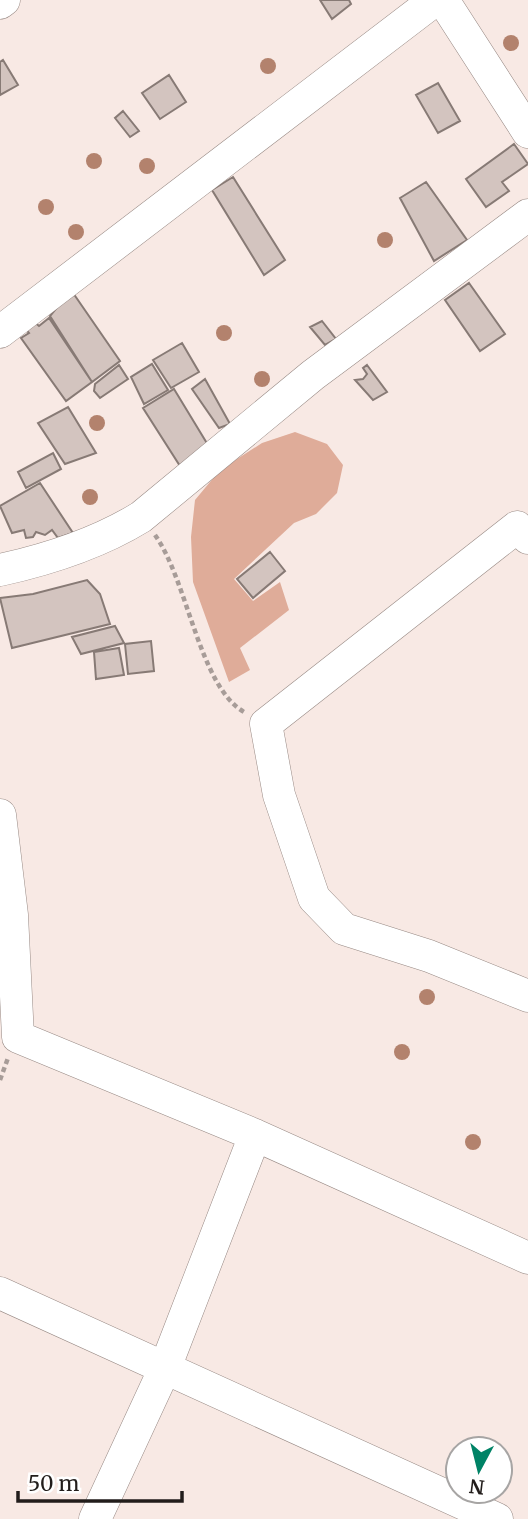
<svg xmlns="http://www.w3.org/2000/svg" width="528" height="1519" font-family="Merriweather,serif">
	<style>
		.green { fill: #dfac99 }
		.building { fill: #d3c4bf; stroke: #877a75; stroke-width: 2 }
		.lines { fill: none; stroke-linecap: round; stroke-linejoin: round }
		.minor-casing { stroke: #978984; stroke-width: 33 }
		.path { stroke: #a79c98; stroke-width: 4.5; stroke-dasharray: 5 3.5; stroke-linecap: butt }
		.minor { stroke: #fff; stroke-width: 32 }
		.tree { fill: #b3826d }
	</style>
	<rect width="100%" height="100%" fill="#f8e9e4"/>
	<path class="green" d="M295,432L327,444L343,465L337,493L316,514L294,523L234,579L253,601L280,582L289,610L240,648L250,670L229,682L193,582L191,537L195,500L220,470L262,443Z"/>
	<path class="building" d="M320,0H349L351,4L332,19Z
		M3,60L18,85L0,95V62Z
		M169,75L186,102L160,119L142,93Z
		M438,83L460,121L438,133L416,95Z
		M123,111L139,131L130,137L115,118Z
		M514,144L528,164L502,182L509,191L486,207L466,179Z
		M233,177L285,260L264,275L212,190Z
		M426,182L467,240L434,261L400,198Z
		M469,283L505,334L480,351L445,300Z
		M71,290L120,361L92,382L50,316Z
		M49,318L92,382L66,401L21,338L29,333L22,325L32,320L39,326Z
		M322,321L336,339L325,345L310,327Z
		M182,343L199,372L171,388L153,360Z
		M152,364L168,390L144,404L131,377Z
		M119,365L128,379L100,398L94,391L95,384Z
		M367,365L387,392L373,400L355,380L363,379L367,374L363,368Z
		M205,379L230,424L219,428L192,389Z
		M174,389L208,445L180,466L143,408Z
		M68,407L96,453L65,464L38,423Z
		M53,453L61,469L26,488L18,472Z
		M40,483L73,533L58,538L52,530L45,535L36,532L33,537L26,538L24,530L12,533L0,506Z
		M270,552L285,571L253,598L237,579Z
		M87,580L100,594L110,624L12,648L0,598L33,594Z
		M115,626L124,643L81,654L72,637Z
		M151,641L154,671L128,674L125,644Z
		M119,648L124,675L96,679L94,652Z"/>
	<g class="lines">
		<defs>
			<path id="minor" d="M443,0L528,132
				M0,3L4,0
				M0,332L435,0
				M528,538L517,527L266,724L279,795L314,898L344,929L429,956L528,996
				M0,570C50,559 97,544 141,517L313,375L528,215
				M0,815L12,915L18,1037L255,1135L528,1258
				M0,1293L497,1519
				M95,1519L165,1368L255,1135"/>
		</defs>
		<use href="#minor" class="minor-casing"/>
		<path class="path" d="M155,535C188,581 199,686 244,712
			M0,1080L8,1058"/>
		<use href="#minor" class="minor"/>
	</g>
	<g class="tree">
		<circle cx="511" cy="43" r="8"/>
		<circle cx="268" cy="66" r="8"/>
		<circle cx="94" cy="161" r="8"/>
		<circle cx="147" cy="166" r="8"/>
		<circle cx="46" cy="207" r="8"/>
		<circle cx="76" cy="232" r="8"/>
		<circle cx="385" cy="240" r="8"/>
		<circle cx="224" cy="333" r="8"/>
		<circle cx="262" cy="379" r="8"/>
		<circle cx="97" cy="423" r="8"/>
		<circle cx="90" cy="497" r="8"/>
		<circle cx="427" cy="997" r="8"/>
		<circle cx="402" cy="1052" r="8"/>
		<circle cx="473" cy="1142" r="8"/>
	</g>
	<g transform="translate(479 1470) rotate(187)"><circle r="33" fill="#ffffff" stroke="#a7a5a4" stroke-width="2"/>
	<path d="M0-5L12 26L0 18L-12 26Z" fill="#008366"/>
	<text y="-10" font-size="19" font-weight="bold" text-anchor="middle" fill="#221d1b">N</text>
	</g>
	<path d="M18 1491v10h164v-10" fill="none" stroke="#221d1b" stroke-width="3.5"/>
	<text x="28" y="1491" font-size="21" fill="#221d1b" stroke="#ffffff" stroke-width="5" paint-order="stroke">50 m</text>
</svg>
